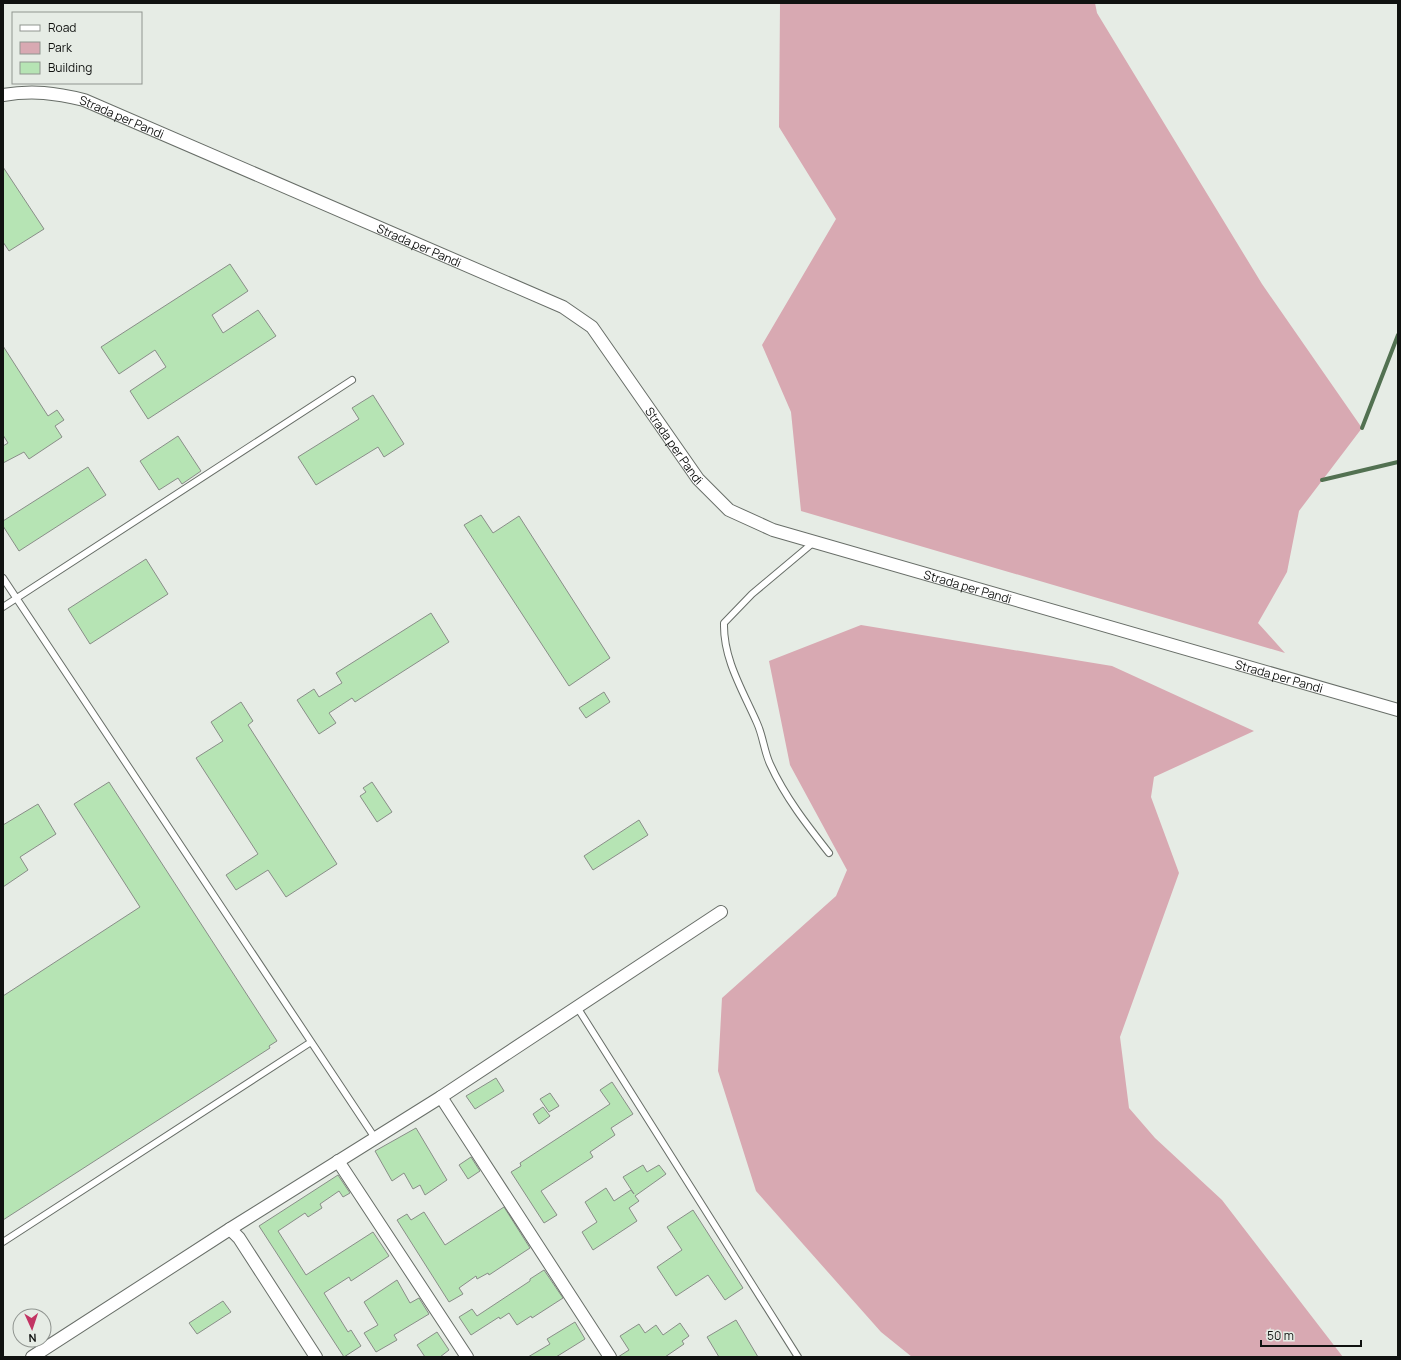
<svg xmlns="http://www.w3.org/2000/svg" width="1401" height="1360" font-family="Manrope,sans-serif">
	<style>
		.green { fill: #d8a9b2 }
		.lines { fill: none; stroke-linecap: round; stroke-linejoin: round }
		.stream { stroke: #527151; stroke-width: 4 }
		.building { fill: #b6e4b4; stroke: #898e88 }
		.lane-casing { stroke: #686e68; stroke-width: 8 }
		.street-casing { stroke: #686e68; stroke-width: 14 }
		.lane { stroke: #fff; stroke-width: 6 }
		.street { stroke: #fff; stroke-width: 12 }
		.labels { text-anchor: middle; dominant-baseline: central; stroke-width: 3; stroke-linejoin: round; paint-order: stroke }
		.street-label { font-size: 12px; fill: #101210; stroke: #e6ece5 }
	</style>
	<rect width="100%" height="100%" fill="#e6ece5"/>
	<path class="green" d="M780,3H1095L1097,13L1262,284L1362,428L1299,511L1287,572L1258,623L1285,653L801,511L791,412L762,345L836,219L779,127Z
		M861,625L1112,666L1254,731L1154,777L1151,797L1179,873L1120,1037L1129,1108L1155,1138L1222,1200L1343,1357H912L881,1332L756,1191L718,1071L722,998L836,896L847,870L790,765L769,661Z"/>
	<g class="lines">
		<path class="stream" d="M1362,428L1398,335
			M1322,480L1398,462"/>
	</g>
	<path class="building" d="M3,167L44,229L9,251L3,242Z
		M230,264L248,291L212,315L223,333L258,310L276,336L148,419L130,391L166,367L155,350L119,374L101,347Z
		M3,346L48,416L57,410L64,420L55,426L62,437L29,459L24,452L3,463V446L8,443L3,435Z
		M373,395L404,444L384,457L378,447L316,485L298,457L359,419L352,408Z
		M178,436L201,471L182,484L178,478L159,490L140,461Z
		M88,467L106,495L19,551L3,526V521Z
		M481,515L493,533L519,516L610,658L569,686L464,525Z
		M146,559L168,594L90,644L68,609Z
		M431,613L449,642L355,702L352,698L329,713L336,723L319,734L297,700L314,689L319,697L342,683L336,673Z
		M604,692L610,702L586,718L579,708Z
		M241,702L253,721L248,725L337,864L286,897L268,870L236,890L226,875L258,854L196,758L223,741L211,722Z
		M109,782L277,1041L269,1046L270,1048L3,1220V996L140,907L74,804Z
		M372,782L392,812L377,822L360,796L366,792L363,788Z
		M38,804L56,834L20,857L28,870L3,887V825Z
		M639,820L648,835L593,870L584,856Z
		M496,1078L504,1091L475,1109L466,1096Z
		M612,1082L633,1114L611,1128L615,1135L590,1152L593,1157L541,1191L557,1215L544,1223L511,1172L521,1166L520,1163L610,1104L600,1090Z
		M550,1093L559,1106L549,1112L540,1099Z
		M543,1107L550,1116L539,1124L533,1114Z
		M416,1128L447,1180L425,1195L420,1185L413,1189L404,1173L392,1181L375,1151Z
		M471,1157L480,1171L468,1179L459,1165Z
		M643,1165L647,1172L659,1165L666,1174L635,1196L639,1201L629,1208L637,1221L593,1250L582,1232L597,1222L585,1202L606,1188L614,1201L631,1190L634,1194L623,1177Z
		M338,1175L350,1193L343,1197L339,1191L320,1204L322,1208L308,1217L305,1213L278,1231L306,1275L373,1232L389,1256L351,1281L349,1277L324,1293L348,1332L351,1330L361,1346L344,1357L259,1226Z
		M504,1207L530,1248L489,1275L488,1273L477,1279L476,1276L459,1288L463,1294L449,1302L397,1220L407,1214L411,1220L424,1212L445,1245Z
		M693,1210L743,1288L725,1300L708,1275L676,1296L657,1267L682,1250L667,1227Z
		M544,1270L563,1298L532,1318L531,1316L517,1325L509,1313L500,1319L499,1317L471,1335L459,1317L472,1309L477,1316L530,1281V1279Z
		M397,1280L410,1303L419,1298L429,1314L394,1335L397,1340L376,1352L364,1333L378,1325L364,1302Z
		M223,1301L231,1312L197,1334L189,1323Z
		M736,1320L758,1357H719L707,1337Z
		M575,1322L585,1339L556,1357H528L550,1344L547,1339Z
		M680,1323L689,1336L682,1341L684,1344L665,1357H618L629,1350L620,1336L639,1324L645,1333L656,1325L663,1335Z
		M437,1332L449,1350L440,1357H425L417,1345Z"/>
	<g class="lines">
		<defs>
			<path id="lane" d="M814,542L752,594L724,623C723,659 743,691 757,723C763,736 764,751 770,764C785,797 807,825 829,853
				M3,578L375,1138
				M3,607L352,380
				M577,1007L798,1357
				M3,1242L311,1042"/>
			<g id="street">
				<path id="s1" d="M3,95C33,90 55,93 84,100L563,307L592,327L698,479L729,510L773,530L1398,710"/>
				<path d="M441,1097L610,1357"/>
				<path d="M338,1161L467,1357"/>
				<path d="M230,1229L239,1238L316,1357"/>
				<path d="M32,1357L230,1229L441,1097L721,912"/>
			</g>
		</defs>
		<use href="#lane" class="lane-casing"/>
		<use href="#street" class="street-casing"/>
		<use href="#lane" class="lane"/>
		<use href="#street" class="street"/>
	</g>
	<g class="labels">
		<g class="street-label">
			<text stroke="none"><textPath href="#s1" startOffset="123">Strada per Pandi</textPath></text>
			<text stroke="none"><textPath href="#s1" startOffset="447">Strada per Pandi</textPath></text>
			<text stroke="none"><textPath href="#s1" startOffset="783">Strada per Pandi</textPath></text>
			<text stroke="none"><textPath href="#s1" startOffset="1119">Strada per Pandi</textPath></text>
			<text stroke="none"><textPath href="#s1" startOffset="1443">Strada per Pandi</textPath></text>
		</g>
	</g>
	<rect width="1401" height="1360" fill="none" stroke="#101210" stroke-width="8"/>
	<rect x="12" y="12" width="130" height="72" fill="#e6ece5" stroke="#909590"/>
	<rect x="20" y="25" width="20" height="6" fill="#ffffff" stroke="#909590"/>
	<text x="48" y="32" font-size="12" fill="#101210">Road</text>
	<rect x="20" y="42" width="20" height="12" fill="#d8a9b2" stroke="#909590"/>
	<text x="48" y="52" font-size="12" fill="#101210">Park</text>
	<rect x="20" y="62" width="20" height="12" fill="#b6e4b4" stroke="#909590"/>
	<text x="48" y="72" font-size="12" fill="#101210">Building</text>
	<g transform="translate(32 1328) rotate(177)"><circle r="19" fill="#e6ece5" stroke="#909590"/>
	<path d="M0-3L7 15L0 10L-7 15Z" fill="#c23463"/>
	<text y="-6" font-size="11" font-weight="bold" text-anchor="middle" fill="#101210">N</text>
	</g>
	<path d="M1261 1340v6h100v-6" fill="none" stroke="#101210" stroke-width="2"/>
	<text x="1267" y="1340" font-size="12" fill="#101210" stroke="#e6ece5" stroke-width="3" paint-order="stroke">50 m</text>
</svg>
